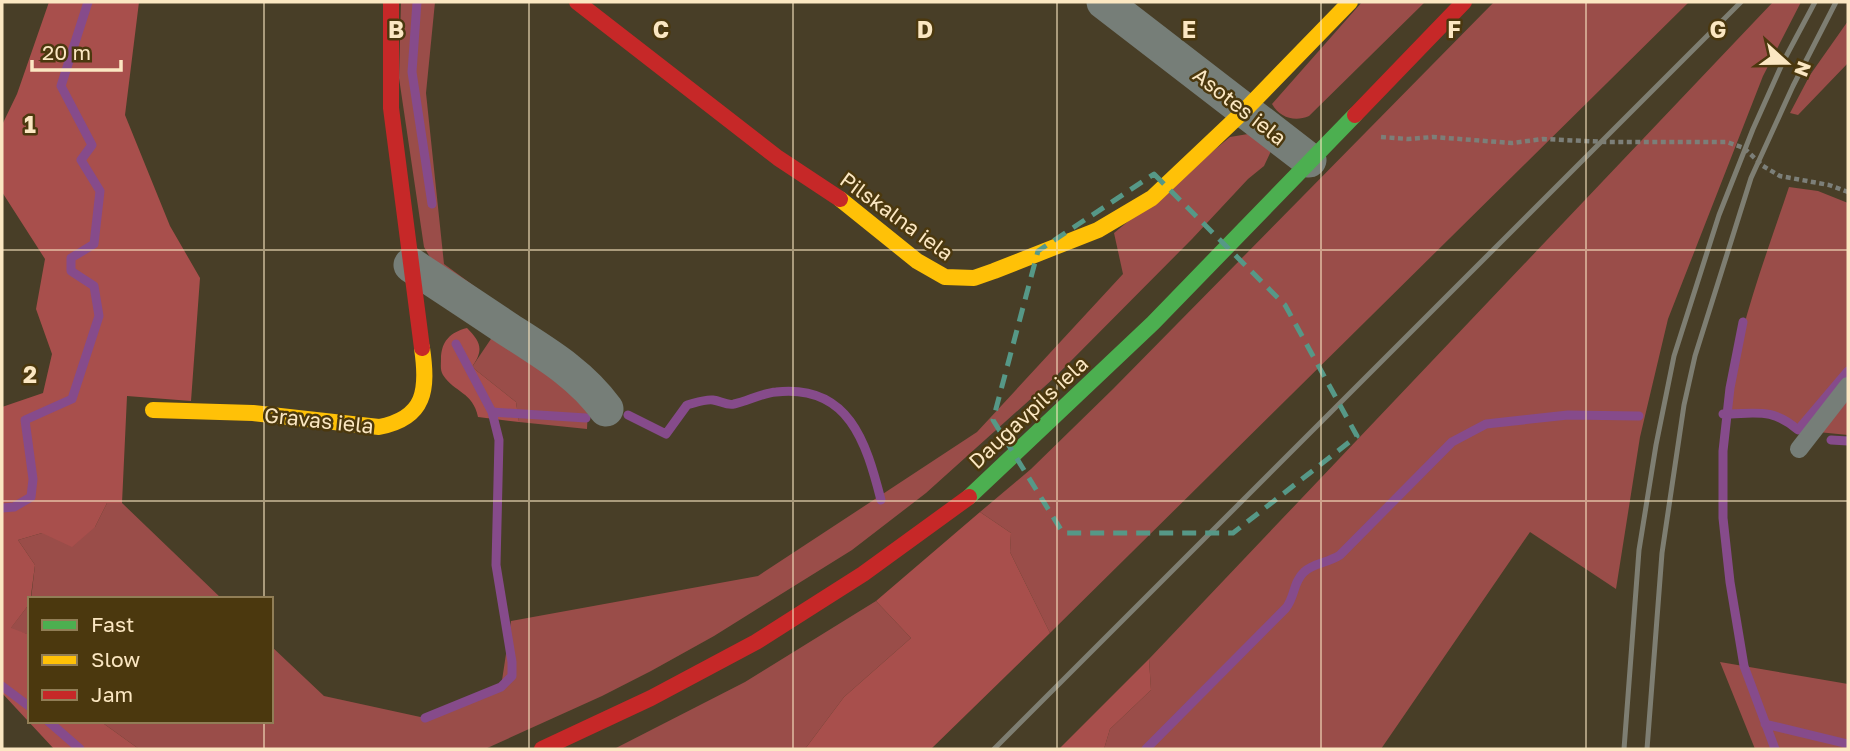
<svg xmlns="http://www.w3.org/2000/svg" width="1850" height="751" font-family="'Golos Text',sans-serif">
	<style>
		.green { fill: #9a4d49 }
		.forest { fill: #a84f4c }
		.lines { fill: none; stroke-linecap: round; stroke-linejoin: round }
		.stream { stroke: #864b8b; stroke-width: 9 }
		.path { stroke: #7c7f79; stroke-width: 4.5; stroke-dasharray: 5 3.5; stroke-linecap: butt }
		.lane { stroke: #767e78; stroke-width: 18 }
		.street { stroke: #767e78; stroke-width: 35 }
		.fast { stroke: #4caf50; stroke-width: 16 }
		.slow { stroke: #ffc107; stroke-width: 16 }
		.jam { stroke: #c62828; stroke-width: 16 }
		.rail { stroke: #7e7e72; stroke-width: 5 }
		.marked { fill: none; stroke: #569887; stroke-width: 5; stroke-dasharray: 14 9; stroke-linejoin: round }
		.grid { fill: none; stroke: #fbe7c2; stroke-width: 2; stroke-opacity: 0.55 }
		.labels { text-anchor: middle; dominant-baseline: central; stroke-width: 5; stroke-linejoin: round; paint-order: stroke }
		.street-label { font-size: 21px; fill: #fbe7c2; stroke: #4b380e }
		.grid-label { font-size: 23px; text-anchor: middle; font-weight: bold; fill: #fbe7c2; stroke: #4b380e; stroke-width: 5; stroke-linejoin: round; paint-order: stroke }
	</style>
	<rect width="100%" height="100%" fill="#483e27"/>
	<path class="green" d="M401,2H435L426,93L444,264L485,294L431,259L424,247L399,78Z
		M1362,2H1425L1309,116C1295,122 1280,118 1272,104Z
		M1494,2H1689L1050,633L1010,552L1011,533L980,512L1031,469L1113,389Z
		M1773,2H1801L1763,76L1668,319L1640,437L1616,589L1530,532L1381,749H1104L1110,729L1151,690L1149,659Z
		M1848,21V63L1798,115L1790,113L1810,75Z
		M1254,133L1272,149L1264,166L1248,179L1192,239L1054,378L926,493L852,550L714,636L651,671L602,696L485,749H139L100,721H271V646L324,696L425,718L501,687L511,621L758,576L977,432L1123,274L1114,233L1230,137Z
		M1789,187L1818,191L1848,203V435L1798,430L1784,417L1766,413L1727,414C1735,335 1764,262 1789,187Z
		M497,330L588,407L587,429L519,422L516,402L472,367Z
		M107,503H122L222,599H31L35,565L18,540L42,533L95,527Z
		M876,601L911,638L844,697L805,749H614L745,682Z
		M30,603V635L10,629Z
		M1720,662L1848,684V749H1755Z"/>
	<path class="forest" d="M49,2H139L125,115L170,226L200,278L191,401L127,396L122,503H107L95,527L72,547L42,533L18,540L35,565L30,603L11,628L30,635V721H100L139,749H54L2,693V407L43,393L52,354L36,309L45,259L2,192V125L17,94Z
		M467,328C481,342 484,350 472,367L516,402L519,422L478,417C473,392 455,393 443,375C440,370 441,365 441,359C441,342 450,332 467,328Z
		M980,512L1011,533L1010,552L1050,633L931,749H805L844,697L911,638L876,601Z
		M1149,659L1151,690L1110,729L1104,749H1059Z"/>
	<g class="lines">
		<path class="stream" d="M417,2L412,72L432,204
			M1743,322L1730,388L1723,451V518L1730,582L1744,666L1775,749
			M456,344L492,412L586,418
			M1723,414C1755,414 1772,407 1798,430L1848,371
			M628,415L666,434L687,405C695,403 705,399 713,400C721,401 727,406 734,404C748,401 762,393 776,392C849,384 866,442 881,500
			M1831,440L1848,441
			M2,508L14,507L31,497L33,479L25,420L72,399L99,316L94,286L71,271V258L94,244L100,191L81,160L92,145L61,86L88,2
			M2,686L30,707
			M425,718L501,687L512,676V662L496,565L499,440L492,412
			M48,721L80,749
			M1765,724L1848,744
			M1146,749L1286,608C1295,597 1293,582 1304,572C1313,563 1328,563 1340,555L1452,442L1486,424L1568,415L1639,416"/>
		<path class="path" d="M1381,137L1408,139L1433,137L1512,143L1543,139L1606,142H1727L1744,148L1763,166L1780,176L1829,185L1848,192"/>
		<path class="lane" d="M1799,449L1848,386"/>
		<path class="street" d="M1104,2L1309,160
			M411,265C443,286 475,307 506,328C543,352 580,373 606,409"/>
		<path class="fast" d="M969,497L1153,323L1355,115"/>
		<path class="slow" d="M840,199L917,261L945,277L974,278L994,271L1098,230L1152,198L1245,110L1350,2
			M153,410L253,413L379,427C426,418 428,389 422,348"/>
		<path class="jam" d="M391,2V108L422,348
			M577,2L778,158L840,199
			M1355,115L1464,2
			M542,749L651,698L756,642L863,574L969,497"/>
		<path class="rail" d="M994,749L1741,2
			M1624,749L1639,550L1656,445L1674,356L1719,215L1753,129L1783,62L1815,2
			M1647,749L1662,553L1684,405L1695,356L1751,178L1793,86L1836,2"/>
	</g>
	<path class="marked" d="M1154,174L1285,305L1357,436L1233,533H1063L993,420L1038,251Z"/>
	<path class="grid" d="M264,2V599M529,2V749M793,2V749M1057,2V749M1321,2V749M1586,2V749M2,250H1848M2,501H1848M264,721V749"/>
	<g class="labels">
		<g class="street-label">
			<text transform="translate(1240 106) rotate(38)">Asotes iela</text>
			<text transform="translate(897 216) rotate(36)">Pilskalna iela</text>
			<text transform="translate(1028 412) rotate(-43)">Daugavpils iela</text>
			<text transform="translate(319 420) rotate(6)">Gravas iela</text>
		</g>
	</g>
	<g class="grid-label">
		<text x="396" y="38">B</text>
		<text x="661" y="38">C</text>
		<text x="925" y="38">D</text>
		<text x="1189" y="38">E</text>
		<text x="1454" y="38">F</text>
		<text x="1718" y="38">G</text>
		<text x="30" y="133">1</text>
		<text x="30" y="383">2</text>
	</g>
	<rect width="1850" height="751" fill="none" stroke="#fbe7c2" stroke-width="7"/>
	<rect x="28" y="597" width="245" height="126" fill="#4b380e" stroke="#917e56" stroke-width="2"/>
	<rect x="42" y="620" width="35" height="10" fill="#4caf50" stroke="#917e56" stroke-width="2"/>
	<text x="91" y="632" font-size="21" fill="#fbe7c2">Fast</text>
	<rect x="42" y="655" width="35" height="10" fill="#ffc107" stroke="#917e56" stroke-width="2"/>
	<text x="91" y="667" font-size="21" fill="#fbe7c2">Slow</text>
	<rect x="42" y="690" width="35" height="10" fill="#c62828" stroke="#917e56" stroke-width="2"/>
	<text x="91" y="702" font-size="21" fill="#fbe7c2">Jam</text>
	<g transform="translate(1787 63) rotate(111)" stroke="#4b380e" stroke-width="5" paint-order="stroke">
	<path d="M0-5L12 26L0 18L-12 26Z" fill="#fbe7c2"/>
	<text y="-10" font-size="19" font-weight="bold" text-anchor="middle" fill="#fbe7c2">N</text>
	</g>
	<path d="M32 60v10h89v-10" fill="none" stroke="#fbe7c2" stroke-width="3.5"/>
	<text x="42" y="60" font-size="21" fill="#fbe7c2" stroke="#4b380e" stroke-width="5" paint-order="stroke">20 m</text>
</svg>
